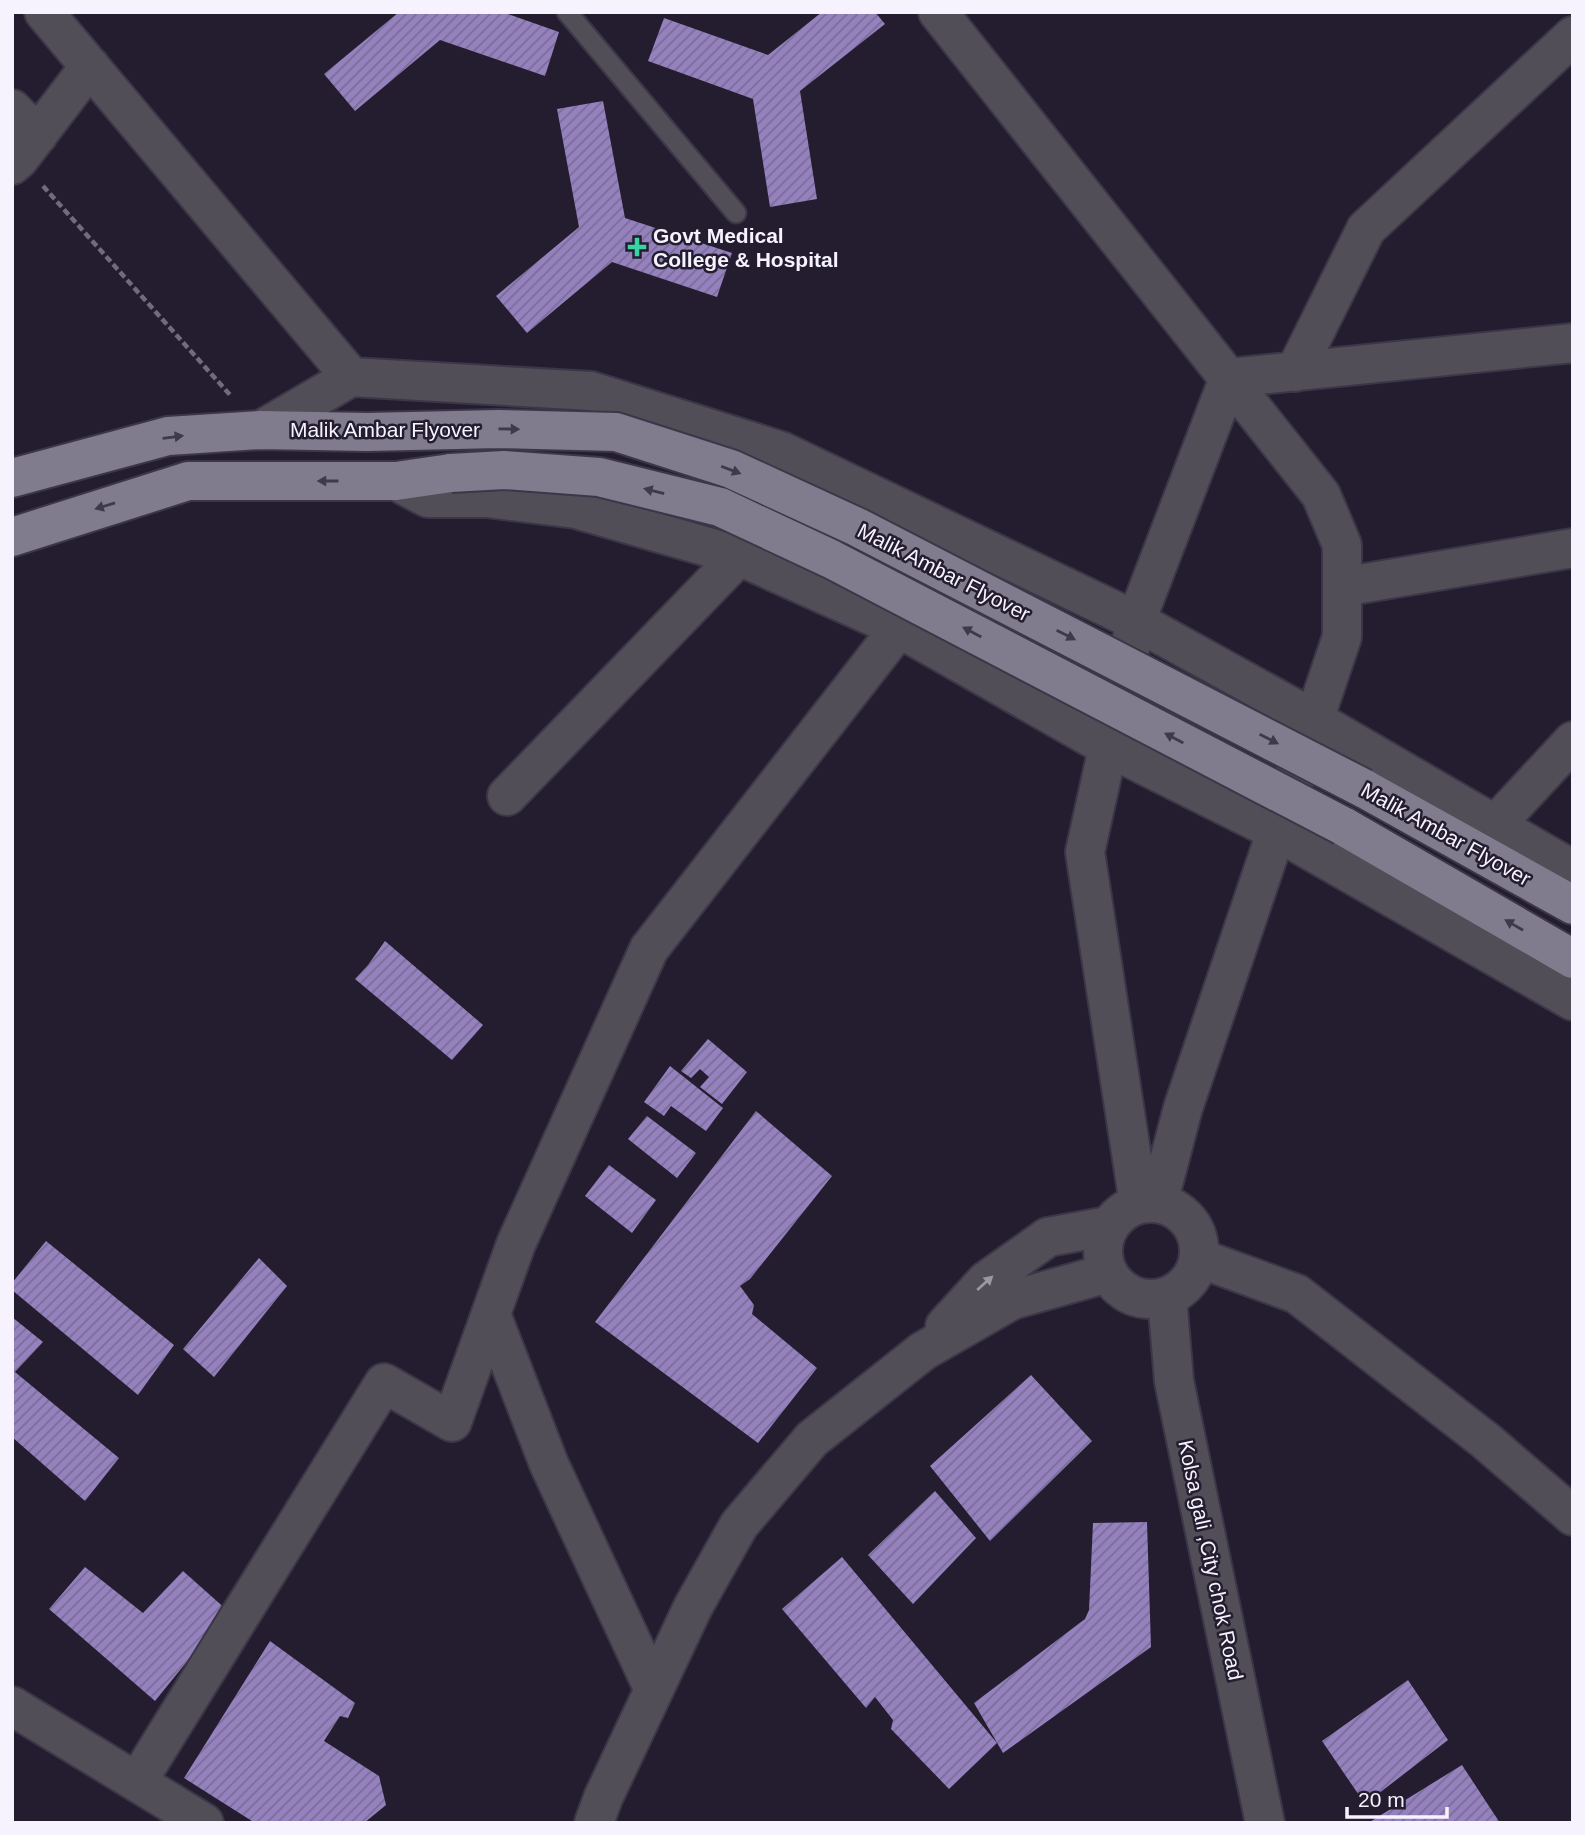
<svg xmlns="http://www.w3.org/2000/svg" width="1585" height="1835" font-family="Arial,sans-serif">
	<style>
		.building { fill: url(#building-hatch) }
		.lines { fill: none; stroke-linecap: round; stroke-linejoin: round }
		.service-casing { stroke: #3c3748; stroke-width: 23 }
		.minor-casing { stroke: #3c3748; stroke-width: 42 }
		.tertiary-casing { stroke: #3c3748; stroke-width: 42 }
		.primary-casing { stroke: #3c3748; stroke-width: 42 }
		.path { stroke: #716c7c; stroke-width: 4.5; stroke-dasharray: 7 3.5; stroke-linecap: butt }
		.service { stroke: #514e57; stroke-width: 19 }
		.minor { stroke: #514e57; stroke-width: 38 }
		.tertiary { stroke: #514e57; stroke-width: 38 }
		.primary { stroke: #817b8e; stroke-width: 38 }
		.primary-bridge-casing { stroke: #3c3748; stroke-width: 42; stroke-linecap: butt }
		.primary-bridge { stroke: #817b8e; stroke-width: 38 }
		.oneway { fill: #3f394c }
		.oneway2 { fill: #9b98a3 }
		.poi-dot { fill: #38d4a6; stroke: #231d2f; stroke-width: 2.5 }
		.labels { text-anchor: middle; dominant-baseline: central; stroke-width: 5; stroke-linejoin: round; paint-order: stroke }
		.poi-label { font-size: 21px; font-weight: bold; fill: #f6f3ff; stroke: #231d2f; text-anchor: start }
		.street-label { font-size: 21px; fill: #f6f3ff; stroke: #231d2f }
	</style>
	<defs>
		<pattern id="building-hatch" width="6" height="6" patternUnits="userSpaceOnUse" patternTransform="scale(1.75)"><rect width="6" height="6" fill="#9481be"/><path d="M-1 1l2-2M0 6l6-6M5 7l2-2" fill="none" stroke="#7a6d96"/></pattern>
	</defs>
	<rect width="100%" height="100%" fill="#231d2f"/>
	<path class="building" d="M399,12H502L559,32L545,76L440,40L355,111L324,74Z
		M822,12H875L885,24L800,91L817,199L770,207L753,99L648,61L664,18L768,55Z
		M603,101L625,218L732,253L717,297L612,262L527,333L496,296L579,227L557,109Z
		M385,941L483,1025L452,1060L355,979L368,965Z
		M708,1039L747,1072L722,1104L700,1087L709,1077L700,1069L691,1078L681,1071Z
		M670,1066L723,1108L706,1131L671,1106L664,1116L644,1102Z
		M756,1111L832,1176L750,1279L740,1286L754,1305L752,1314L817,1368L758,1443L595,1322Z
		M647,1116L696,1153L677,1178L628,1139Z
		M609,1165L656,1200L632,1233L585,1196Z
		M46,1241L174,1345L138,1395L12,1290V1283Z
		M259,1258L287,1286L214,1377L183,1349Z
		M12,1317L43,1342L15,1372L119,1458L85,1501L12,1437Z
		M1031,1375L1092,1441L990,1541L930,1466Z
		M935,1491L976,1538L913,1604L868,1555Z
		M1147,1522L1151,1647L1003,1753L974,1703L1085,1619L1089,1610L1093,1523Z
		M842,1557L997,1743L949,1789L891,1729L893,1720L875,1697L866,1708L782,1609Z
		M85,1567L143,1613L183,1571L228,1611L155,1701L49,1609Z
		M270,1641L355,1703L348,1718L340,1716L324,1741L379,1776L386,1805L364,1823H255L184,1778Z
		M1408,1680L1448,1740L1365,1804L1322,1741Z
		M1462,1765L1500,1823H1368Z"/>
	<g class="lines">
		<defs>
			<path id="service" d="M567,12L736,213"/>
			<path id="minor" d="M44,12L351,377
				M12,109L38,135
				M12,165L19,159L90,66
				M1295,372L1366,229L1573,36
				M1229,378L1573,343
				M261,430L351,377L591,391L781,451L1136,621L1315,720L1573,870
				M396,481L428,498H487L576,509L739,556L899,628L1108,747L1278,832L1573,1001
				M1342,587L1573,548
				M507,796L739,556
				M1495,825L1573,741
				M1199,1258L1297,1294L1486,1441L1573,1516
				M491,1314L549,1464L654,1690
				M945,1326L986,1281L1048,1237L1109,1226
				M137,1782L384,1383L452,1422L516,1244L649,949L899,628
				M594,1823L603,1798L693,1607L739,1525L812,1439L923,1351L1012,1300L1108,1273"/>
			<path id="tertiary" d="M938,12L1321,495L1342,545V637L1183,1108L1158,1203
				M1103 1251a48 48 0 1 1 96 0a48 48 0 1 1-96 0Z
				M1139,1204L1085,852L1136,621L1229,378
				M1167,1297L1174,1381L1265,1823
				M12,1706L204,1823"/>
			<path id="primary" d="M12,478L168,436L261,430L367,432
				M12,537L188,481H396L451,473
				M1363,788L1573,905
				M1343,826L1573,959"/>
		</defs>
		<use href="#service" class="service-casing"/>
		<use href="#minor" class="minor-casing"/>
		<use href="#tertiary" class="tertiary-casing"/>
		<use href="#primary" class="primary-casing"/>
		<path class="path" d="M43,186L231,396"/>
		<use href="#service" class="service"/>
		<use href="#minor" class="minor"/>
		<use href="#tertiary" class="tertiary"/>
		<use href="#primary" class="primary"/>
		<defs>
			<path id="primary-bridge" d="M367,432L499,429L616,432L731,469L857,527L1363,788
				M451,473L504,470L599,477L720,507L831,559L1343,826"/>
		</defs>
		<use href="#primary-bridge" class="primary-bridge-casing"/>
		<use href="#primary-bridge" class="primary-bridge"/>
	</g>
	<defs><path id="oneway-solid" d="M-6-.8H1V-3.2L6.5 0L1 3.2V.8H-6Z" transform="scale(1.75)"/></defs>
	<g class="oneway">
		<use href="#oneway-solid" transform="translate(509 429) rotate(1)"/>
		<use href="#oneway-solid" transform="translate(173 437) rotate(-7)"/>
		<use href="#oneway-solid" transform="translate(731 470) rotate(21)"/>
		<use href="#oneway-solid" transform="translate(328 481) rotate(180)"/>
		<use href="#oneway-solid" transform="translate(654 491) rotate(-166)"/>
		<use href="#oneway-solid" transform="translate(105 506) rotate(163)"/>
		<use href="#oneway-solid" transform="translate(972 632) rotate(-152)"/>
		<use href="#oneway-solid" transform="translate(1066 635) rotate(27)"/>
		<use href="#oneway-solid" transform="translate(1174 738) rotate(-152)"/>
		<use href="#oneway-solid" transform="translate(1269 739) rotate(27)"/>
		<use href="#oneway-solid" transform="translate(1514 925) rotate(-150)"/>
	</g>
	<use class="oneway2" href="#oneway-solid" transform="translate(985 1283) rotate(-42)"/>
	<path class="poi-dot" d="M633.5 236.5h7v7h7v7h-7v7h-7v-7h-7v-7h7z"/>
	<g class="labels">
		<g class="poi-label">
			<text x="653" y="235">Govt Medical<tspan x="653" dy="24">College &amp; Hospital</tspan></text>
		</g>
		<g class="street-label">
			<text x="385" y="429">Malik Ambar Flyover</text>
			<text transform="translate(944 572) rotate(27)">Malik Ambar Flyover</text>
			<text transform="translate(1446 834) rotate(29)">Malik Ambar Flyover</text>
			<text transform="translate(1211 1560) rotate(78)">Kolsa gali ,City chok Road</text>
		</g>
	</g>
	<rect width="1585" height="1835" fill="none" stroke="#f6f3ff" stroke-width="28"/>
	<path d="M1347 1807v10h100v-10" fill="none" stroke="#f6f3ff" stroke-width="3.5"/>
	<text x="1358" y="1807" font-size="21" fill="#f6f3ff" stroke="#231d2f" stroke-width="5" paint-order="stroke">20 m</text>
</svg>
